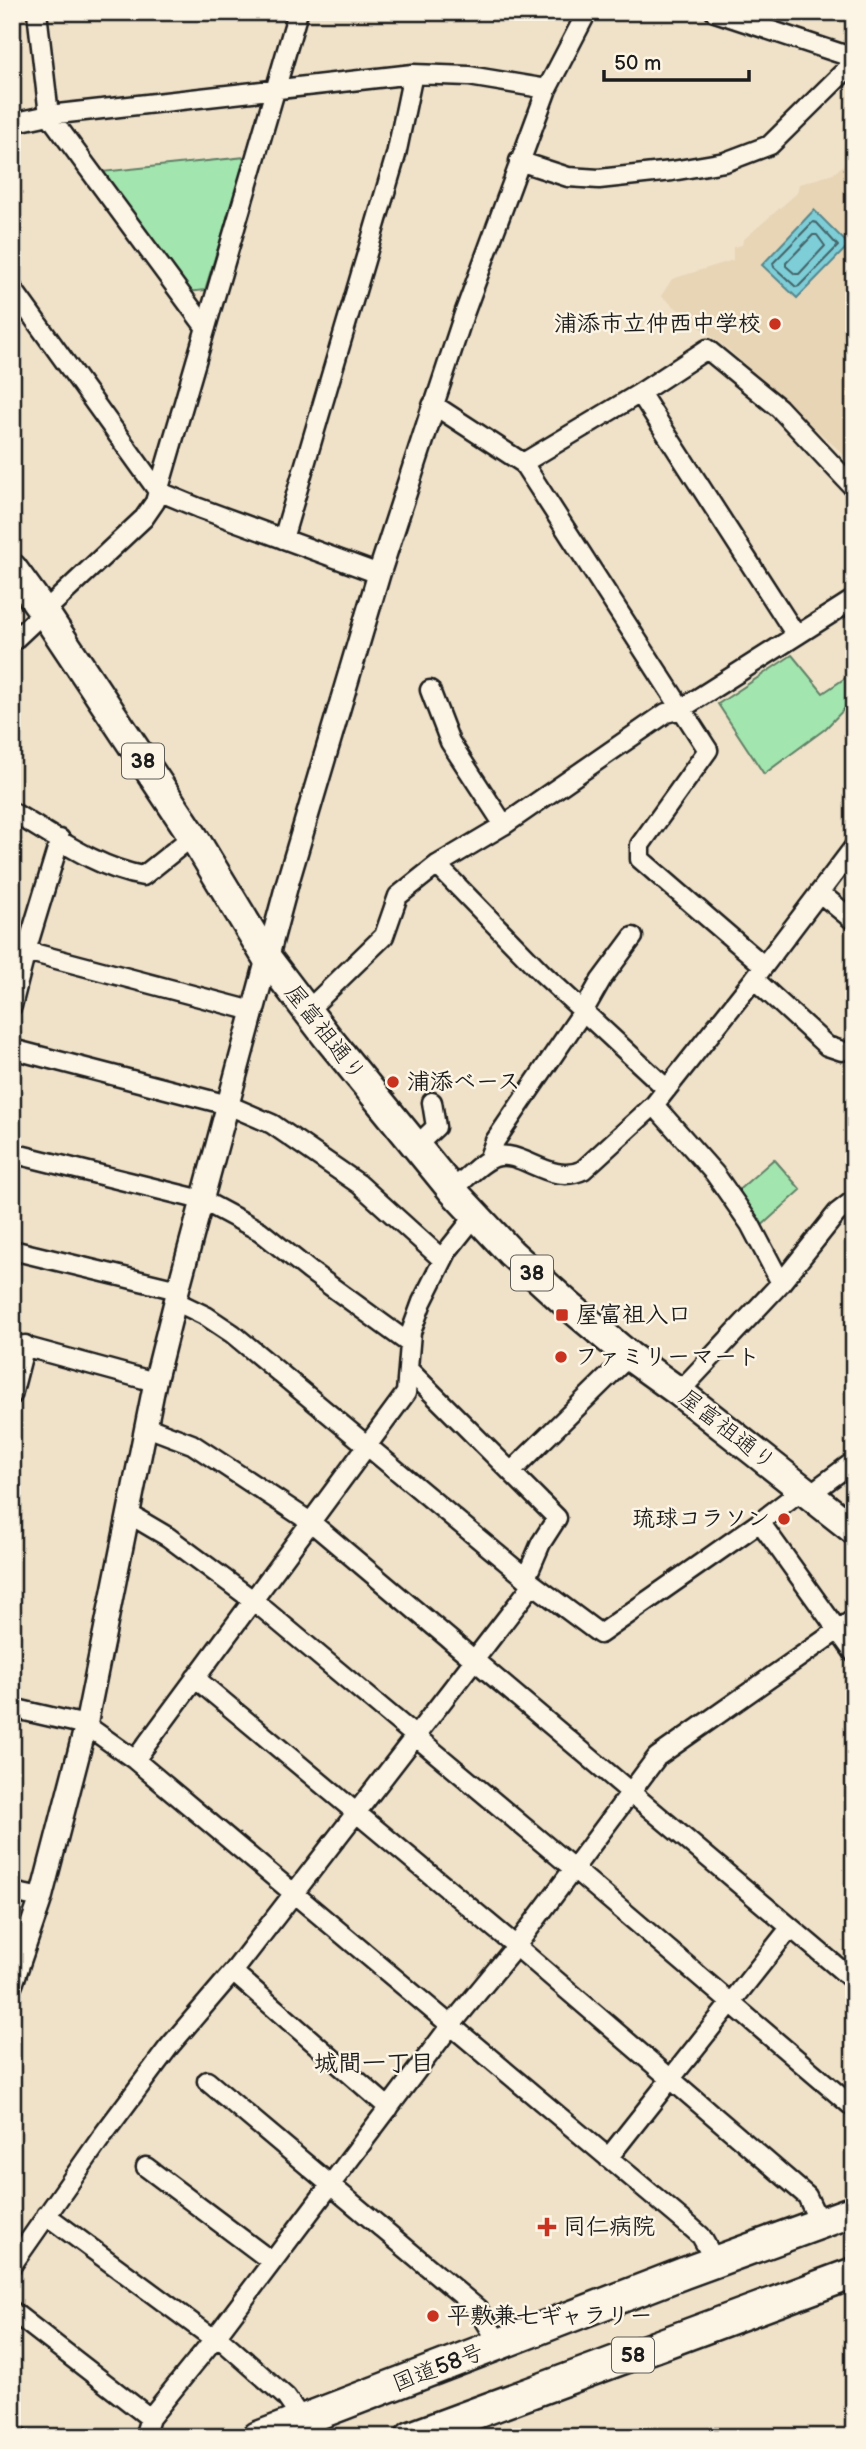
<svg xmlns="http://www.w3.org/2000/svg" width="866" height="2449" font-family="'Balsamiq Sans','Klee One',sans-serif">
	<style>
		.built { fill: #e8d5b6 }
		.green { fill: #a3e5af; stroke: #608066; stroke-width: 2 }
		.water { fill: #7eced8; stroke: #57878d; stroke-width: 2 }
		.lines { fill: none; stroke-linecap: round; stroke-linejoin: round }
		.shore { stroke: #436367; stroke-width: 2 }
		.minor-casing { stroke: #1c1c1c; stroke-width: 23 }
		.tertiary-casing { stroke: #1c1c1c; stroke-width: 26 }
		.primary-casing { stroke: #1c1c1c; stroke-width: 33 }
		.trunk-casing { stroke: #1c1c1c; stroke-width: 35 }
		.minor { stroke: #fcf5e5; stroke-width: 18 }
		.tertiary { stroke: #fcf5e5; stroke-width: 21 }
		.primary { stroke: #fcf5e5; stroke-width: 28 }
		.trunk { stroke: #fcf5e5; stroke-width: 30 }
		.poi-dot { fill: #c8321e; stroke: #fcf5e5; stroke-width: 2.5 }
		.labels { text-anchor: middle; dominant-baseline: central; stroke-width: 5; stroke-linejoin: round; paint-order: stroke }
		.shield { fill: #fcf5e5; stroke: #5f5d58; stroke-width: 2 }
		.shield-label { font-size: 21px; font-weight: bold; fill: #1c1c1c }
		.poi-label { font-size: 23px; font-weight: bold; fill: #1c1c1c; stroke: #fcf5e5; text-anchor: start }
		.street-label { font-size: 23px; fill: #1c1c1c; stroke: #fcf5e5 }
		.neighbourhood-label { font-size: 24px; font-weight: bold; fill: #1c1c1c; stroke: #fcf5e5 }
	</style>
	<rect width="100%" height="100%" fill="#f0e2c9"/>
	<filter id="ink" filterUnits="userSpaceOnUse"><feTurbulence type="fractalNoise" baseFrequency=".0143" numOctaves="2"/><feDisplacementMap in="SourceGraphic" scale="14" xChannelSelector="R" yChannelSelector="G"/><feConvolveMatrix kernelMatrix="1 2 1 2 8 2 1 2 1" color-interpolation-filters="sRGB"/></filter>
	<g filter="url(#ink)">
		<path class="built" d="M854,156V467L842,453L731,352L661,296L672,279L733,260V247L742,245L743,240L797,193L799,184L833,174Z"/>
		<path class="green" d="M246,157L205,290L188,292L101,172Z
			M792,655L823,693L847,677L854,688V699L825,729L764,774L718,704Z
			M774,1159L801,1190L758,1229L734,1194Z"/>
		<path class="water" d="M814,210L849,245L797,298L762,265Z"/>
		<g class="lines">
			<path class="shore" d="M813,222L817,223L838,246L799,286L796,287L774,267L773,263Z
				M813,235H817L825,246L799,274H795L786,266V263Z"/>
			<defs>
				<path id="minor" d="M37,12L49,115L206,328
					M587,12L547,89L464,314L434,405L523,463L708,750L640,845V859L764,966
					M715,12L854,58
					M12,123L49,115L413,74L469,76L547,89
					M519,161L568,177L599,179L672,171L725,162L770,145L854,62
					M12,288L158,491L199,508L379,574
					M640,393L796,635
					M523,463L640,393L707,349L779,408L854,488
					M283,539L396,155L413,74
					M12,642L144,518L155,502L298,12
					M430,690L450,742L504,825
					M12,812C54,836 96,868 143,876L193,836
					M437,865L542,973L667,1089
					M820,893L854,921
					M26,951L253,1011
					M754,979L827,1046L842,1051
					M12,1006L26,951L60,839
					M307,1011L384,936L398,896L437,865L504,825L666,713L681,709L854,599
					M12,1049L228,1105L272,1124L359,1184L443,1260
					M654,1105L715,1174L750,1224L781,1283
					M416,1146L436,1127L432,1102
					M12,1153L202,1200L260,1231L310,1271L410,1344
					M488,1160L495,1141L584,1010L601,980L633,937
					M452,1190C465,1180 480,1162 495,1157C521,1148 550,1186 583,1170L654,1105L754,979L854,847
					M12,1250L178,1290
					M12,1343L155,1382
					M408,1369L557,1518L541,1543L526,1578
					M679,1392L781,1283L837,1213L854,1200
					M12,1395L25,1345
					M147,1427L192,1444L312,1523L854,1981
					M512,1471L629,1356
					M810,1494L849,1465L854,1464
					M129,1514L168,1537L254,1601L574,1869L854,2108
					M760,1522L854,1653
					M533,1584L600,1634L760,1522L803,1489
					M195,1678L516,1946L807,2196L820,2224
					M12,1708L86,1725L135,1760L692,2228L701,2236L715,2261
					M135,1760L406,1393L411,1332L422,1302L448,1250L475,1216
					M12,1892L41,1898
					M233,1972L389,2108
					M207,2081L478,2309L500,2345
					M608,2158L790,1928
					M146,2167L271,2261
					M46,2215L214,2339L224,2342L286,2397L302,2420
					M12,2265L103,2135L168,2048L233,1972L533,1584L233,1334L206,1316L175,1301
					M12,2311L150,2418
					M12,2432L19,2437
					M144,2437L150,2418L214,2339L451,2025L516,1946L657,1757L854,1619"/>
				<path id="tertiary" d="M12,1983L41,1898L86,1725L155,1382L178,1290L288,881L379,574L434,405"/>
				<path id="primary" d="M12,568L44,612L193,836L267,958L328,1038L452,1190L511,1253L568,1305L629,1356L679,1392L854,1530"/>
				<path id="trunk" d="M258,2437L684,2273L854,2211
					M411,2437L854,2273"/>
			</defs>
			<use href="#minor" class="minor-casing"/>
			<use href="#tertiary" class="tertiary-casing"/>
			<use href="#primary" class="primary-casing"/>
			<use href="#trunk" class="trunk-casing"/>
			<use href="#minor" class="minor"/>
			<use href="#tertiary" class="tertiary"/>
			<use href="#primary" class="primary"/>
			<use href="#trunk" class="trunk"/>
		</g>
	</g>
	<g class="poi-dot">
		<circle cx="775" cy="324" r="7"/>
		<circle cx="393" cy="1082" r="7"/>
		<rect x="555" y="1308" width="14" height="14" rx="3.5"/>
		<circle cx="561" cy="1357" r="7"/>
		<circle cx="784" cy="1519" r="7"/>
		<path d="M543.5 2216.5h7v7h7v7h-7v7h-7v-7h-7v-7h7z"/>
		<circle cx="433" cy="2316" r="7"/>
	</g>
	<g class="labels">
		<g class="shield">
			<rect x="122" y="743.5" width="42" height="35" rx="5"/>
			<rect x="511" y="1255.5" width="42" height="35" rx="5"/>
			<rect x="612" y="2337.5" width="42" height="35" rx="5"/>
		</g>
		<g class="shield-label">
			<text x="143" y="761">38</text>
			<text x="532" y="1273">38</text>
			<text x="633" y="2355">58</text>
		</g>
		<g class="poi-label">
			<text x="761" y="324" text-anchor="end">浦添市立仲西中学校</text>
			<text x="407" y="1082">浦添ベース</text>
			<text x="576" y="1315">屋富祖入口</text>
			<text x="575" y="1357">ファミリーマート</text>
			<text x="770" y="1519" text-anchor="end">琉球コラソン</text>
			<text x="563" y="2227">同仁病院</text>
			<text x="447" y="2316">平敷兼七ギャラリー</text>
		</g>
		<g class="street-label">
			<text transform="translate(325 1033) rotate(52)">屋富祖通り</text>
			<text transform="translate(727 1430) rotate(38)">屋富祖通り</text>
			<text transform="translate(438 2368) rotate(-21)">国道58号</text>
		</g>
		<g class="neighbourhood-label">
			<text x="374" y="2063">城間一丁目</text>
		</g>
	</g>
	<rect width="866" height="2449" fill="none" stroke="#fcf5e5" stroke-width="42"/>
	<rect x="21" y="21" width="824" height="2407" fill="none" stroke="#1c1c1c" stroke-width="2.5" filter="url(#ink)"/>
	<path d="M604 70v10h145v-10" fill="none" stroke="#1c1c1c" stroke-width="3.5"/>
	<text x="614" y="70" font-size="21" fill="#1c1c1c" stroke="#fcf5e5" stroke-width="5" paint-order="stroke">50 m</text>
</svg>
